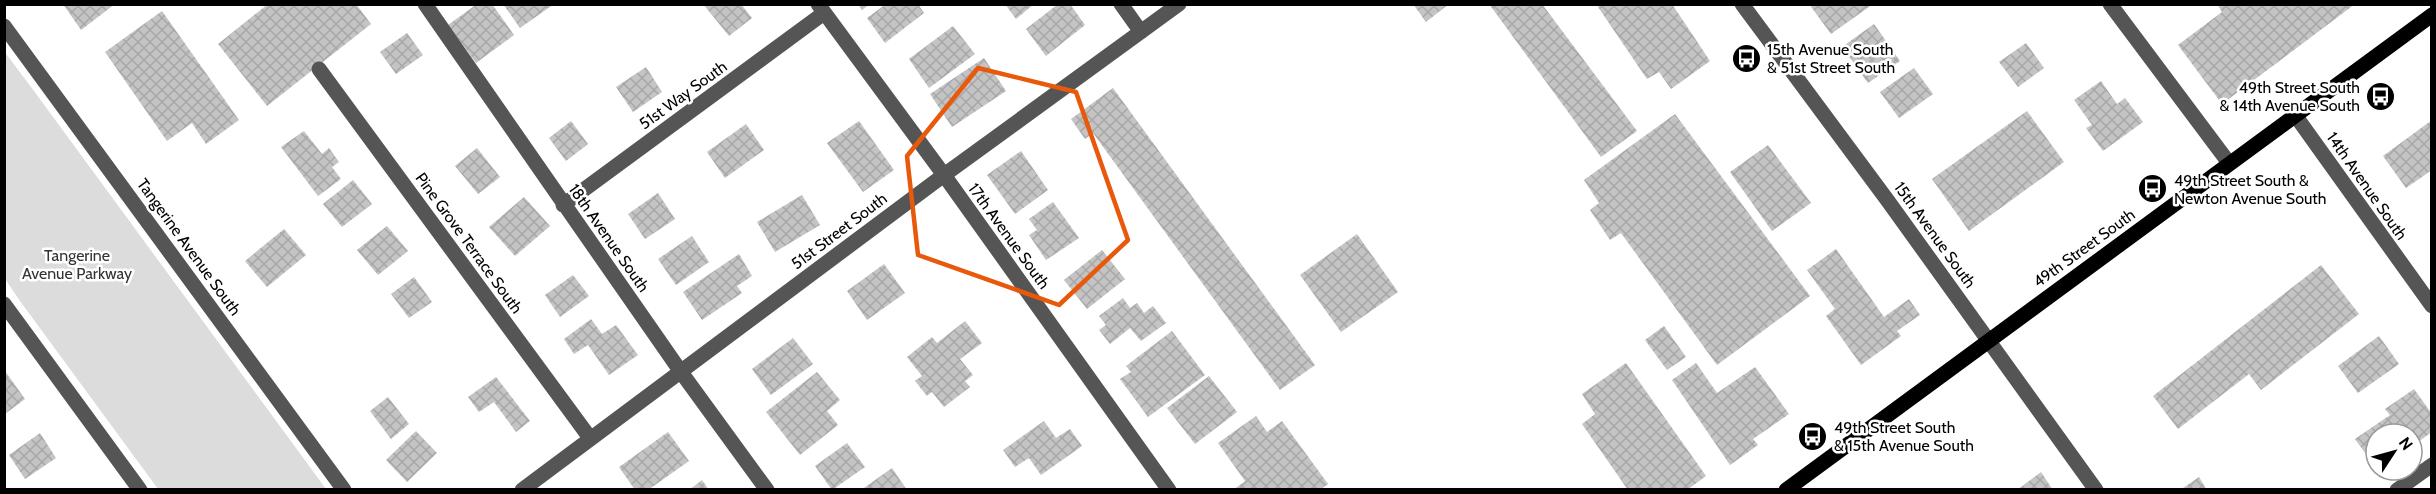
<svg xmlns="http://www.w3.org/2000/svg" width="2436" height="494" font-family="Cabin,sans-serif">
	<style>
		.green { fill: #dcdcdc }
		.building { fill: url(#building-cross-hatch) }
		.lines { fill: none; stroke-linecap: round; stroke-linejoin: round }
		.minor { stroke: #555; stroke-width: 15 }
		.major { stroke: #000; stroke-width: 15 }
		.marked { fill: none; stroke: #e8590c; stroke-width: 4.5; stroke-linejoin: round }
		.labels { text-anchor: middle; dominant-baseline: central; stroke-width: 5; stroke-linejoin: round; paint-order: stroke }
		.poi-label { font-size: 16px; fill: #000; stroke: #fff; text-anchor: start }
		.street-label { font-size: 16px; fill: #000; stroke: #fff }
		.park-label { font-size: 16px; fill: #333; stroke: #fff }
	</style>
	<defs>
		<pattern id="building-cross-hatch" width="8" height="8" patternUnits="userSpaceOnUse" patternTransform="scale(1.5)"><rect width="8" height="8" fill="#c4c4c4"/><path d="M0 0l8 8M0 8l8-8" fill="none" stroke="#a7a7a7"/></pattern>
	</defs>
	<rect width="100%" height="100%" fill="#fff"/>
	<path class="green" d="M4,51L34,91L326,489H158L20,301L5,279Z"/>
	<path class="building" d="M63,4H115L81,30Z
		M268,4H356L371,24L267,106L218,44Z
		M477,4H492L514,35L476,63L448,25Z
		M503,4H554L520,28Z
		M703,4H741L752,18L729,36Z
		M858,4H870L862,10Z
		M886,4H918L924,13L885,43L867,18Z
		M1005,4H1034L1016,19Z
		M1058,4H1070L1085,25L1046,56L1026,29Z
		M1413,4H1449L1426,22Z
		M1489,4H1542L1637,131L1601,157Z
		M1600,4H1672L1710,61L1671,89L1659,72L1647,79L1598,7Z
		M1809,4H1873L1831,34Z
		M2217,4H2355L2222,104L2178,45L2222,12Z
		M162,11L239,120L206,144L192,123L167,141L105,52Z
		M1874,24L1900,61L1868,83L1842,47Z
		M953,26L975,54L929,88L909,59Z
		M407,33L423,55L396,74L380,52Z
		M2026,43L2044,68L2018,87L1999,62Z
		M984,58L1006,91L952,127L930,94Z
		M646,67L662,92L633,112L616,87Z
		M1914,68L1933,94L1899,118L1880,92Z
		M2101,81L2117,104L2125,98L2143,122L2103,151L2086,128L2092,125L2074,100Z
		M1113,88L1315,365L1280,390L1093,133L1085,139L1071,119Z
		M2027,111L2064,162L1969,231L1932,179Z
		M1675,114L1810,296L1717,365L1621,233L1610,240L1590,210L1599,203L1584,180Z
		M2432,120V170L2406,188L2383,156Z
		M571,121L588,144L566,161L549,138Z
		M859,121L894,170L863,192L827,143Z
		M746,124L764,150L725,178L707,152Z
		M304,131L322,154L329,148L339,162L332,167L341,179L318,196L281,147Z
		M1768,145L1811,203L1772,231L1730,172Z
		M477,148L500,177L478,194L455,166Z
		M1021,151L1048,190L1015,214L987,175Z
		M353,180L372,204L342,227L323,204Z
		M658,193L675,219L645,239L628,214Z
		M802,195L820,225L775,252L757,222Z
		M524,197L550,226L515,256L489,227Z
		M1053,202L1079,238L1046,260L1029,235L1037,230L1029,219Z
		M387,226L408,251L378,275L357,250Z
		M284,229L306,255L267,287L245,261Z
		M1357,234L1398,292L1341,332L1300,275Z
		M692,236L709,262L676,285L658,259Z
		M1836,249L1884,317L1909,299L1920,315L1897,331L1901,336L1861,365L1826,316L1835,309L1807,270Z
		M1102,250L1125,279L1087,309L1064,280Z
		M739,254L752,276L737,286L742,293L702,320L683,292Z
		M884,264L905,293L867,320L847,291Z
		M2321,265L2359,314L2261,390L2249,374L2178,429L2153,396Z
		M573,275L589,296L560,317L545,295Z
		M414,277L432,302L409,318L391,294Z
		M1123,298L1130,308L1137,303L1144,313L1153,306L1166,323L1141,341L1130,328L1110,344L1099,330L1106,325L1099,316Z
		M591,319L602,334L616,325L638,355L609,375L588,345L574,354L564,339Z
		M965,321L982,343L960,359L973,375L965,381L970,387L944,407L932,392L927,396L915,381L922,376L907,357L932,337L937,343Z
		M1664,326L1686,357L1667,370L1645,340Z
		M1172,331L1205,375L1148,417L1120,379L1131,372L1126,366Z
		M2379,336L2399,364L2358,393L2338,366Z
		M793,338L813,364L771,395L752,369Z
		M1626,363L1706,476L1687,490H1628L1582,424L1595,414L1582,394Z
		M1696,363L1717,393L1755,367L1789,414L1753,439L1758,445L1730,465L1672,380Z
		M5,371L25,399L5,414Z
		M817,372L840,400L827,411L838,425L800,455L766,412Z
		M1209,376L1237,412L1195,444L1167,408Z
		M496,377L530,421L516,432L494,402L479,412L468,397Z
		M2414,389L2432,414V432L2412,446V434H2376V452L2368,457L2355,439L2390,415L2385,409Z
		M388,397L409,424L391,439L370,411Z
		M1256,416L1267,432L1282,421L1328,484L1320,490H1233L1245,481L1218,443Z
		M1044,421L1056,438L1070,429L1082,446L1041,475L1029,458L1015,467L1003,450Z
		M416,431L437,453L407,482L386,460Z
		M668,432L689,461L648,490H635L619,467Z
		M40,433L56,458L25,479L9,455Z
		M847,443L865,467L832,490L815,466Z
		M892,468L907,490H861Z
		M2041,472L2053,490H2017Z
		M2199,477L2207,490H2180Z
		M702,480L709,490H689Z"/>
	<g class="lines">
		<path class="minor" d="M425,4L681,372L767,490
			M818,4L944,175L1169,490
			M1121,4L1141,32
			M1742,4L1888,201L2096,490
			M2110,4L2229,163
			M4,26L344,490
			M319,69L590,438
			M2295,115L2432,306
			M563,205L824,13
			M4,304L140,490
			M522,490L944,175L1179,4
			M2397,490L2432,465"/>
		<path class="major" d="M1786,490L2432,15"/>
	</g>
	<path class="marked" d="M978,68L1076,92L1128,240L1059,305L918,255L907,156Z"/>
	<defs>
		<symbol id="bus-disc" viewBox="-11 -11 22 22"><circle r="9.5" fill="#000" stroke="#fff"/><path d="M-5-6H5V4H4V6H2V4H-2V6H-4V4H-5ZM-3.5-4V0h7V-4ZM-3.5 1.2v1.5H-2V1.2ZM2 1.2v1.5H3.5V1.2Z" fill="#fff"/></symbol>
	</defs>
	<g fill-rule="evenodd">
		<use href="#bus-disc" x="1730" y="42" width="33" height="33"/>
		<use href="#bus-disc" x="2364" y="80" width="33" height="33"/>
		<use href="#bus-disc" x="2136" y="172" width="33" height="33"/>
		<use href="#bus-disc" x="1796" y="420" width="33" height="33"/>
	</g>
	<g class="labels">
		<g class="poi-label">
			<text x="1767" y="49">15th Avenue South<tspan x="1767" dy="18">&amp; 51st Street South</tspan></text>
			<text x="2360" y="87" text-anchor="end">49th Street South<tspan x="2360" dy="18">&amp; 14th Avenue South</tspan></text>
			<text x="2174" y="180">49th Street South &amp;<tspan x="2174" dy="18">Newton Avenue South</tspan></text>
			<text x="1834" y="427">49th Street South<tspan x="1834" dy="18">&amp; 15th Avenue South</tspan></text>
		</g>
		<g class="street-label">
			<text transform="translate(683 95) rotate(-36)">51st Way South</text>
			<text transform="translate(2367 186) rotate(55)">14th Avenue South</text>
			<text transform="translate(839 231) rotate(-37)">51st Street South</text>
			<text transform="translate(1935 235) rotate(54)">15th Avenue South</text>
			<text transform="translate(1009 236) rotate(54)">17th Avenue South</text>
			<text transform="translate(609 238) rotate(55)">18th Avenue South</text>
			<text transform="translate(469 243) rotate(54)">Pine Grove Terrace South</text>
			<text transform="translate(189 247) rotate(54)">Tangerine Avenue South</text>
			<text transform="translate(2084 248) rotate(-36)">49th Street South</text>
		</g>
		<g class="park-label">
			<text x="77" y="255">Tangerine<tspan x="77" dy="18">Avenue Parkway</tspan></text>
		</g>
	</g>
	<rect width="2436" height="494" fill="none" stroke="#000000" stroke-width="12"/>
	<g transform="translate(2394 452) rotate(54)"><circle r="28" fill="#ffffff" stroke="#999999" stroke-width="1.5"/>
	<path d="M0-4.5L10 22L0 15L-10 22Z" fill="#000000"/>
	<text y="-9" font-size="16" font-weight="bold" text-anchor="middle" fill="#000000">N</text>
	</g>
</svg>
